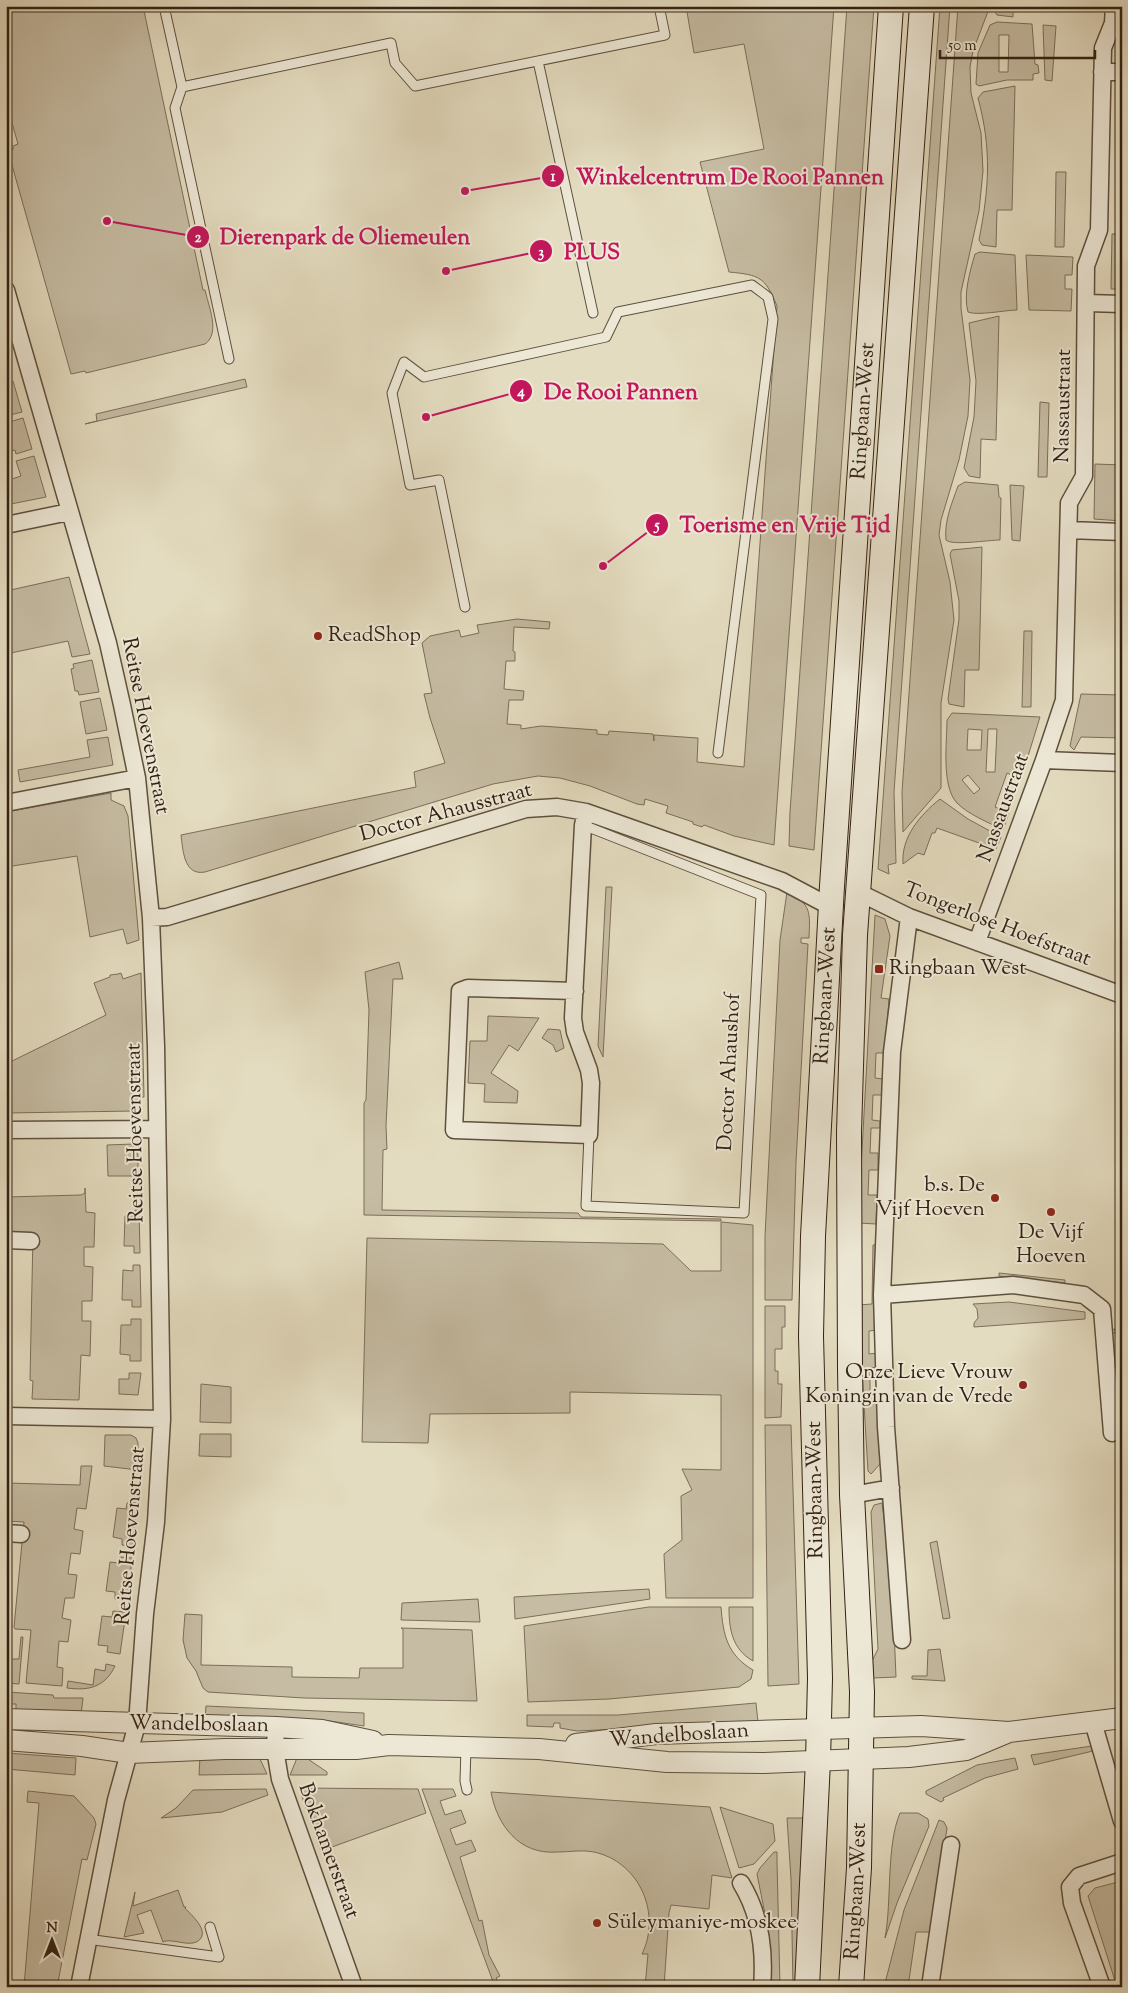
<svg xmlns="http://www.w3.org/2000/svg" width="1128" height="1993" font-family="'Sorts Mill Goudy',serif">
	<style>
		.green { fill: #c6bca3; stroke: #7c6e5b; fill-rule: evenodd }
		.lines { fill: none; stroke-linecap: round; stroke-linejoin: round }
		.service-casing { stroke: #5e503e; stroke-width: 11 }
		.minor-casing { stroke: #5e503e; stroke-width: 19 }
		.tertiary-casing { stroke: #5e503e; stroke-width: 22 }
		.secondary-casing { stroke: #322113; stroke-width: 26 }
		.service { stroke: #ede8d6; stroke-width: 9 }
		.minor { stroke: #ede8d6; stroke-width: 16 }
		.tertiary { stroke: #ede8d6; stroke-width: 20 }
		.secondary { stroke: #ede8d6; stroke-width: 24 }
		.poi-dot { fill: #8f2418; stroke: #ede8d6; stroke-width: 2 }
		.labels { text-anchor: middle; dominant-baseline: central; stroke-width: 4; stroke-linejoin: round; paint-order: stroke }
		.street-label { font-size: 21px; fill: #322113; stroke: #ede8d6 }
		.poi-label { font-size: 21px; fill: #322113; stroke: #ede8d6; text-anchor: start }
		.leader { fill: none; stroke: #c2185b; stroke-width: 2 }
		.callout-dot { fill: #c2185b; stroke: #ede8d6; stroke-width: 2 }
		.mark-label { font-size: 15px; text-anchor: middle; font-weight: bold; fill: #fff }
		.callout-label { font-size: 22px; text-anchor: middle; font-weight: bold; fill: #c2185b; stroke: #ede8d6; stroke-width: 4; stroke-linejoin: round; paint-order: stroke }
	</style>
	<rect width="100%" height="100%" fill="#e4dcc0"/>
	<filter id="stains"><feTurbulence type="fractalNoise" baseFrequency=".004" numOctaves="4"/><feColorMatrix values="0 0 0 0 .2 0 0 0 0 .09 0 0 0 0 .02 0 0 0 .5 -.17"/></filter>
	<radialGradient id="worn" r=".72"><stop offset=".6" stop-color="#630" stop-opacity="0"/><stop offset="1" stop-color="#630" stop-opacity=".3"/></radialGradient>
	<path class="green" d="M6,6H143L203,290H205C208,305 221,333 205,344L86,373L85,371L71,374L8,151L13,150V146L18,144L6,102Z
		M686,6H834L774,845L734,836L704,825L702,827L693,824V822L666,813L668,806L645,799L644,805L637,804L590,786L560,778L538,776L493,784L205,872C184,876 183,851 181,835L416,787L414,772L445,763L430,718L424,694L432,693L422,643L430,636L459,630L461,637L479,633L477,625L517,619L550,622L549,629L514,627L513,651L515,652V661H506L504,689L524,691L523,700H509L507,724L521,725V729L541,726L597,730V734L608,735L609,731L653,734L654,741V735L698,738L697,762L744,767L777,306C765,277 760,275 729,272L700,162L764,149L744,44L694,53Z
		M847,6H874L814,850L789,846L790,812Z
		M940,6H950L894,792L896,863L888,865L889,874L878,869Z
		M958,6H990L973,51L970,67L971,93L981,133L983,171L979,211L961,292V308L970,380L968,416L959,460L941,520L939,535L950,582L954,620L941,703V788L903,832L902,792Z
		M996,6H1013V17L997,15L995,12Z
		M997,22L1032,24L1035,64L1038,65L1039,73L1033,74V80H1007L979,86L976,84L978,53L990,25ZM999,35H1009L1008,72H999Z
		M1043,25L1056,26L1052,81L1045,80Z
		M1015,86L1012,210H997L996,247L982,245L979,240C989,188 992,150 978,98L983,92Z
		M1056,172H1066L1064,247H1055Z
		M1112,234H1122V289H1111Z
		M980,252L1015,255L1017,310C1006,310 977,316 968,312C963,295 970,271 975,254Z
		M1026,255L1073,257L1072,275H1065V289H1072L1071,311L1029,310Z
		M999,316L996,440L981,439L980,478L969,476L964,468L974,417L976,381L969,323Z
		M245,379L247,387L85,424L97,421L96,414Z
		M13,381L22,412L6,416V383Z
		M1040,402L1049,403L1047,477H1038Z
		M23,418L32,449L16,454L15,450L10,451L6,439V423Z
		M34,456L46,497L6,505V481L21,476L16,461Z
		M1095,464L1122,465V521L1094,519Z
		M965,482L998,485L999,497L1001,498L1000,540C989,540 952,546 946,540C944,521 952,503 958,486Z
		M1010,485L1024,486L1020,541L1012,540Z
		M982,547L979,670H965L964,707L949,704L948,699L959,619V601L950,554L952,550Z
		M69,577L90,654L72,657L68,641L6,654V591Z
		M1024,631H1032L1031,707H1022Z
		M92,660L99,692L79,695L78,691H75L71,669L74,668L73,664Z
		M1081,694L1122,695V738L1081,737L1074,750L1070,746Z
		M100,698L107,730L86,734L80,702Z
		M952,713L1040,717L1021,779L1007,773L995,807L1009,813L1003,830C988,822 969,815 957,803C941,786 947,742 947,720ZM968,729L982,730L981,750H967ZM988,729H997L995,772H986ZM968,775L980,789L974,794L962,780Z
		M108,737L113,765L20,782L18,770L90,757L87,740Z
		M111,793V800L124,806L128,816L139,940L127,944L123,929L90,937L77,856L6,867V812Z
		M940,799L968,819L1001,837L996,849L937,828L935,833H932L924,855L918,853L903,864C901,837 920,815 940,799Z
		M606,887H612L603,1057L598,1046Z
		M787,892C812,904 810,913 809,938H801V943L808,944L796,1162L792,1300H765V1236L780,940Z
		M875,915L885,919L890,936L881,998L889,999L885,1053H876L875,1078L883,1079L882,1095H873L872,1120L880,1121V1128H871L870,1153H878V1170H869L868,1195H877L876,1224L858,1223Z
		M399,962L403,979H393L386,1126L387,1149L383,1150L382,1210L578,1213L581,1217L721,1219V1221L364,1215V1103L366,1100L369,1010L365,972Z
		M118,974L121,973L123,979L141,973L144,1097H141L135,1111L6,1113V1064L106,1015L94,983L110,977V975Z
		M488,1016L539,1018L518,1051L509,1045L491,1073L518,1091L517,1103L484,1102L485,1084L468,1083L470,1041H487Z
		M548,1029L560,1030L564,1048L556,1052L553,1045L542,1038Z
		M133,1144L138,1155V1176H108L107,1145Z
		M85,1188L86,1212L95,1213L94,1247H84V1266L93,1267L92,1301H82V1321H91L90,1356L81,1355L79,1400L32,1399L33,1381L30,1380L33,1235L6,1234V1197L81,1195L85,1193Z
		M135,1210H139L140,1253H134V1246H124L125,1216H135Z
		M721,1222L753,1225V1598H666L664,1554L682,1540L681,1496L692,1490L682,1469L721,1470V1395L570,1392V1413L430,1414L428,1443L362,1442L367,1238L663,1244L691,1271H721Z
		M873,1245H876L877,1330L869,1331V1354L878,1353V1367L870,1368V1391H879L878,1418L881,1463L871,1474L868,1471L858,1305L872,1304Z
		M133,1265H140L141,1307H132V1300H122L123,1270L133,1271Z
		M999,1273L1065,1280V1283L999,1276Z
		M1009,1302L1085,1312V1319L974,1327V1323L978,1318L977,1309L973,1304Z
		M765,1306H785V1327H782V1349H775V1371H778V1384H782L781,1417L765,1418Z
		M131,1319H141V1361H130V1355L120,1354L121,1325H131Z
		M1111,1329L1122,1330V1408L1116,1333H1112Z
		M129,1373H141L138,1395L119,1394V1379H129Z
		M201,1384L231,1387V1423L200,1422Z
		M765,1425H791L799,1684L768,1686Z
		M200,1434H231V1457L199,1456Z
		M105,1435H131L136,1438L138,1443V1470L104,1466Z
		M81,1466H92L86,1509L77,1508L74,1529L83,1531L80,1554L71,1553L68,1574L77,1575L74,1598H65L62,1618L71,1620L68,1642L59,1641L57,1667L63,1668L62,1686L26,1683L31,1630L15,1629L14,1627L24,1522L6,1521V1483L80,1485Z
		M127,1503H136L133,1546L122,1545V1539L113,1537L117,1508L126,1509Z
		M882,1503L892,1581L896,1677L873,1678L872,1661L878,1649L871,1512L874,1505Z
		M937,1541L950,1618L943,1619L930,1543Z
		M120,1557L132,1558L128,1600L115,1599V1592L106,1591L110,1562L119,1563Z
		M649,1589L650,1599L515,1619L514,1597Z
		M478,1599L480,1622L401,1620L402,1603Z
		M649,1607H721C723,1634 727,1655 753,1670L751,1679L739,1687L609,1699L528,1702L524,1626Z
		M729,1607H753V1661C732,1649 729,1629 729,1607Z
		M113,1611L126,1612L120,1654L107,1652L108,1646L98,1645L102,1616L112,1617Z
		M185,1614L202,1615L201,1665L292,1667V1677L359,1678L360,1668H403V1629L401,1628L472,1630L477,1701L304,1698L208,1692L203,1688L196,1671L187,1658L183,1640Z
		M21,1637H23L19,1684L6,1683L7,1659H19Z
		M940,1649L945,1681L912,1679V1676H927L928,1650Z
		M106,1664L115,1666C105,1687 89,1691 67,1688L68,1681L93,1685L95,1669L105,1671Z
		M6,1692L53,1695L54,1698H83L81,1715L16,1714V1704H6Z
		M756,1703L758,1722L577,1731L560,1728V1723H554L553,1727L527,1726V1715H618Z
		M206,1706L364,1713V1726L330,1721L205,1718Z
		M1092,1746L1093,1751L1034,1765L1031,1755Z
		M6,1753L76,1758L75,1775L6,1769Z
		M200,1757H259L267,1774L199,1775Z
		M305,1757L327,1772V1775H290L297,1758Z
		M1015,1758L1018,1769L985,1778L943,1798L944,1800L941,1802L926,1794V1791L977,1765Z
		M299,1788L418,1789L426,1813L321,1851Z
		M266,1789L268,1795L222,1812L161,1818L176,1808L193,1790Z
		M422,1789H453L456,1796L440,1801L445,1815L461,1810L466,1823L450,1829L456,1845L471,1840L476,1851L460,1857L479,1921L482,1920L489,1955L500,1976L496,1978L501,1987H495Z
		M28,1791L74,1796L94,1818L96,1824L87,1860L82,1859L57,1987H24L39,1803L27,1802Z
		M491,1792L710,1807L732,1878L712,1875L709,1909L671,1905L669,1913L664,1987H645L648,1954H642C661,1915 641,1865 598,1853C584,1849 571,1852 557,1852C519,1855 497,1825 491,1792Z
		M720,1807L773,1824L775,1841L754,1864L739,1868Z
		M900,1813H918L928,1819L929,1826L897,1903L885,1938C892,1901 886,1846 900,1813Z
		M787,1818H804L795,1987H793L791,1879Z
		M939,1820L944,1822L947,1828L932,1932H916L908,1987H884L904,1910Z
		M774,1852H777V1861L780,1987H771L767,1924L757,1874L760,1868Z
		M1122,1881V1987H1117L1088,1896L1095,1888Z
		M178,1890L184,1907H186L185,1908C191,1915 207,1928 201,1938C193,1950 172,1937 163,1942L151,1910L137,1915L144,1933L124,1937L135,1892L133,1906Z"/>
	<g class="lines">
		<defs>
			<path id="service" d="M164,6L182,87L391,43L395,63L415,86L665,35L659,6
				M538,61L593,313
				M182,87L175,108L229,359
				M465,607L439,480L410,485L392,393L404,362L424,377L606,337L618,312L752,285L768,297L773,319L718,753
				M583,825L761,895L744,1213L586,1206L589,1135
				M466,1747L465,1781L467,1790
				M87,1939L219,1957L210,1927"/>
			<path id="minor" d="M1102,72H1122
				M6,290L108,643L122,705L137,778L151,918L156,1046L162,1419L156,1522L145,1614L137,1724L116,1800L79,1987
				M1087,303L1122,304
				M6,525L69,512
				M1069,530L1122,532
				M1044,760L1122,763
				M6,803L137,778
				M858,892L909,917L1122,995
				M151,918L167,917L526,809L557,807L586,812L782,881L831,907
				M977,942L1044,760L1064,700L1069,503L1084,476L1086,266L1099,230L1103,48L1113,23L1114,6
				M575,991L468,988L460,991L454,1130L589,1135L591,1083L589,1070L575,1032L573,1018L583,825L586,812
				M6,1130L157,1129
				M6,1240L31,1241
				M882,1295L1013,1285L1084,1295L1102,1309L1112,1433
				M6,1416L162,1419
				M852,1495L891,1488
				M6,1533L21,1534
				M902,1640L886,1427L882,1295L892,1052L909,917
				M1093,1722L1122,1821
				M276,1727L275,1749L280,1779L354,1987
				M741,1883C760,1914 765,1951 762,1987
				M930,1987L951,1845
				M1102,1987L1072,1903L1070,1887L1079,1876L1122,1862"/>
			<path id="tertiary" d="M6,1719L276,1727L322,1730L373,1741
				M6,1740L82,1746L129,1753L225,1749H356L389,1745L539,1749L667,1762L764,1763L909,1757L966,1750L1009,1732
				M576,1744L656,1734L921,1726L1009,1732L1122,1718"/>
			<g id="secondary">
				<path id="s1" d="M807,1987L818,1761L820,1678L811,1336L813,1236L832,886L891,6"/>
				<path id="s2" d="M851,1987L859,1868L862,1692L852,1495L850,1368L849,1132L855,935L922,6"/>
			</g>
		</defs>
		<use href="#service" class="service-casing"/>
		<use href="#minor" class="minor-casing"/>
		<use href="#tertiary" class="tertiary-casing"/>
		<use href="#secondary" class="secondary-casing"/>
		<use href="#service" class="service"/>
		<use href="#minor" class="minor"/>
		<use href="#tertiary" class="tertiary"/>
		<use href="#secondary" class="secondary"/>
	</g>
	<g class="poi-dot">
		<circle cx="318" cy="636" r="5"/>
		<rect x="874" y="964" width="10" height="10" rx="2.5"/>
		<circle cx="995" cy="1198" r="5"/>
		<circle cx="1051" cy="1212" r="5"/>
		<circle cx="1023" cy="1385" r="5"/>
		<circle cx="597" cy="1923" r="5"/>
	</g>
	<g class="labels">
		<g class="street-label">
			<text transform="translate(1064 406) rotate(-89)">Nassaustraat</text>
			<text stroke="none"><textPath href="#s1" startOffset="1578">Ringbaan-West</textPath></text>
			<text transform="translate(145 726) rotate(79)">Reitse Hoevenstraat</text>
			<text transform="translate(1004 808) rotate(-70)">Nassaustraat</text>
			<text transform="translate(446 813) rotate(-15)">Doctor Ahausstraat</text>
			<text transform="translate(997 925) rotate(21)">Tongerlose Hoefstraat</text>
			<text stroke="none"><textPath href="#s1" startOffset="992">Ringbaan-West</textPath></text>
			<text transform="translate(730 1072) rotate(-87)">Doctor Ahaushof</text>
			<text transform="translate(136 1133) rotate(-91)">Reitse Hoevenstraat</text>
			<text transform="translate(816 1490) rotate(-91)">Ringbaan-West</text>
			<text transform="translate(131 1536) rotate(-85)">Reitse Hoevenstraat</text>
			<text transform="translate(199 1725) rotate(1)">Wandelboslaan</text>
			<text transform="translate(679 1736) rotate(-4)">Wandelboslaan</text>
			<text transform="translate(328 1851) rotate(70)">Bokhamerstraat</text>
			<text stroke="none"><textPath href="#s2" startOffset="96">Ringbaan-West</textPath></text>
		</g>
		<g class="poi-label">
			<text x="328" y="636">ReadShop</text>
			<text x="889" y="969">Ringbaan West</text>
			<text x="985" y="1186" text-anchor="end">b.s. De<tspan x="985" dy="24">Vijf Hoeven</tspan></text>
			<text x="1051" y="1233" text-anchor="middle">De Vijf<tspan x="1051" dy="24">Hoeven</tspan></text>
			<text x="1013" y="1373" text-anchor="end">Onze Lieve Vrouw<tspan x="1013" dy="24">Koningin van de Vrede</tspan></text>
			<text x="607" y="1923">Süleymaniye-moskee</text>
		</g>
	</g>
	<path class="leader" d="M465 191L553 176M107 221L198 237M446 271L541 251M426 417L521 391M603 566L657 525"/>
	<g class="callout-dot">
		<circle cx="465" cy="191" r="5"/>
		<circle cx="107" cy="221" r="5"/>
		<circle cx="446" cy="271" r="5"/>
		<circle cx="426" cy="417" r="5"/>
		<circle cx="603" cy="566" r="5"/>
		<circle cx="553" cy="176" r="12"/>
		<circle cx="198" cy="237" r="12"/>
		<circle cx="541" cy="251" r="12"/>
		<circle cx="521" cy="391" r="12"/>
		<circle cx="657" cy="525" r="12"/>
	</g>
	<g class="mark-label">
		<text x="553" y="181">1</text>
		<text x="198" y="242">2</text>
		<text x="541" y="257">3</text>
		<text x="521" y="396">4</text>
		<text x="657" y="530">5</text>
	</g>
	<g class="callout-label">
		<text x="730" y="184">Winkelcentrum De Rooi Pannen</text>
		<text x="345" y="244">Dierenpark de Oliemeulen</text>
		<text x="592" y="259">PLUS</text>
		<text x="621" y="399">De Rooi Pannen</text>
		<text x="785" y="532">Toerisme en Vrije Tijd</text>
	</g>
	<rect width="1128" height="1993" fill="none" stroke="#e4dcc0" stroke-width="25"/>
	<rect x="8" y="8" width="1113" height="1978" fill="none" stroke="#322113" stroke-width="2.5"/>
	<rect x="12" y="12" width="1103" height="1968" fill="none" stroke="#322113"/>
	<g transform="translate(52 1940)" stroke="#ede8d6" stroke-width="4" paint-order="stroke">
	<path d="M0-4L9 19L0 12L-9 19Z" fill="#322113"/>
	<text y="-8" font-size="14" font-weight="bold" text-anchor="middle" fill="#322113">N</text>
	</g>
	<path d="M940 50v8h155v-8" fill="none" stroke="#322113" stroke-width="2.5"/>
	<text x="948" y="50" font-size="15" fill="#322113" stroke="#ede8d6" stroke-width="4" paint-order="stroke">50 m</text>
	<rect width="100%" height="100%" filter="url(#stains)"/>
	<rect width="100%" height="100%" fill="url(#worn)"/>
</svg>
